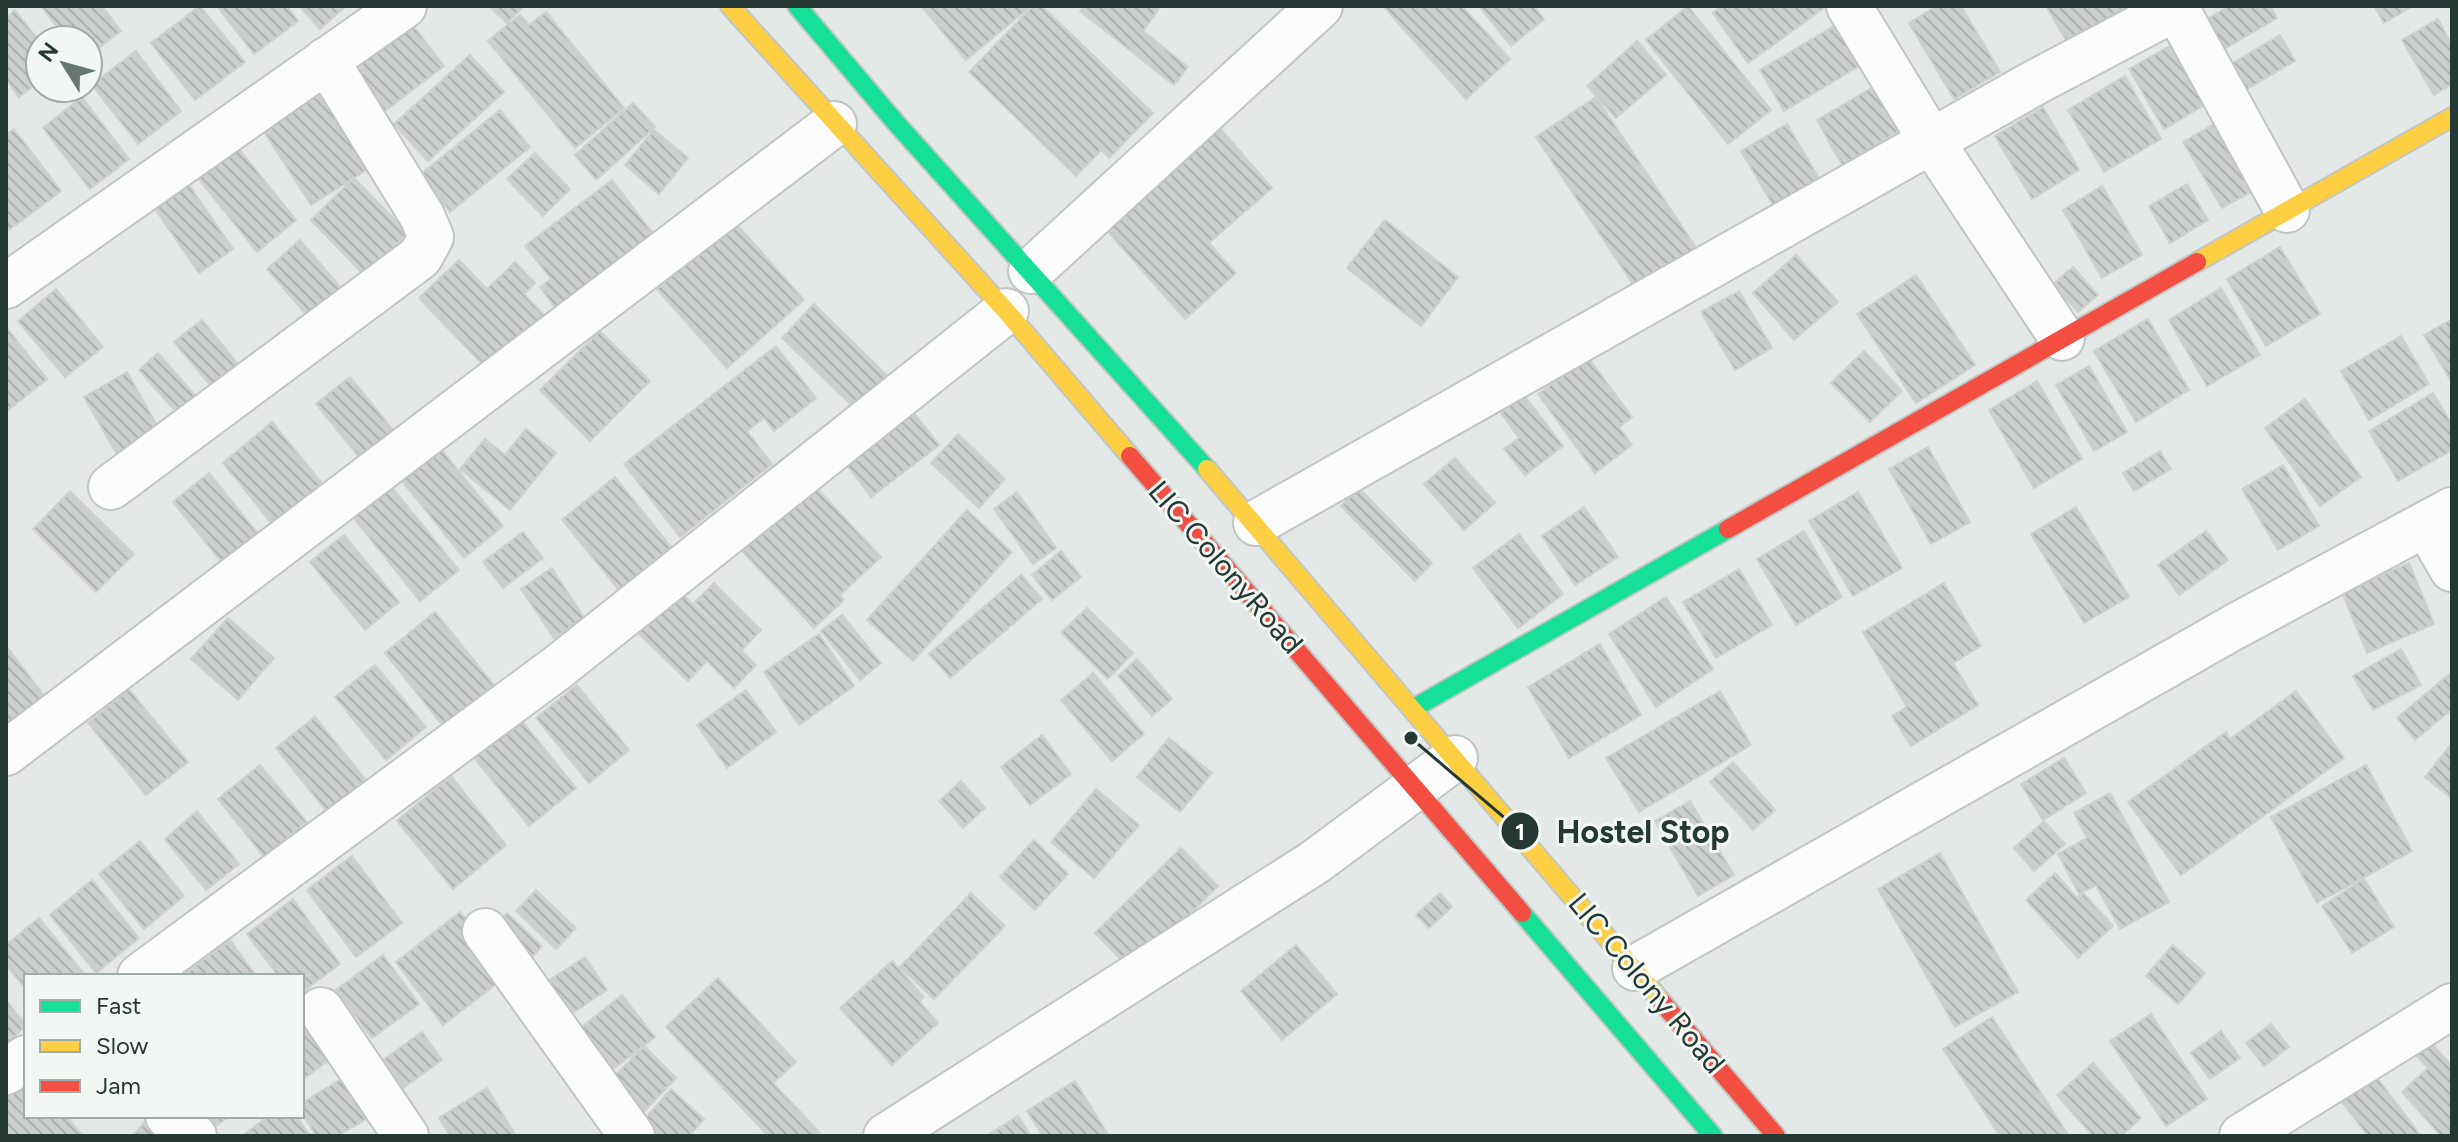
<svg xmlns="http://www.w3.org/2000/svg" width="2458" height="1142" font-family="Figtree,sans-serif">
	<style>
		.building { fill: url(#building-back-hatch); stroke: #cdd1cf; stroke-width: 2 }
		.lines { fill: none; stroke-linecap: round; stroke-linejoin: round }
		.street-casing { stroke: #c1c5c3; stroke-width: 48 }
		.fast-casing { stroke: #c0c6c3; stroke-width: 22 }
		.slow-casing { stroke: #c0c6c3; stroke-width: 22 }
		.jam-casing { stroke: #c0c6c3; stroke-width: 22 }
		.street { stroke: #fbfcfb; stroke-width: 44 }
		.fast { stroke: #16e098; stroke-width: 18 }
		.slow { stroke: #ffcf43; stroke-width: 18 }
		.jam { stroke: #f24e42; stroke-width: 18 }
		.labels { text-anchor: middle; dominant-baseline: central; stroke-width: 6; stroke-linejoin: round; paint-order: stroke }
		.street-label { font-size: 30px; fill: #243933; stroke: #f2f7f4 }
		.leader { fill: none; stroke: #243933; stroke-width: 3 }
		.callout-dot { fill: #243933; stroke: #f2f7f4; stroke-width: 3 }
		.mark-label { font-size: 24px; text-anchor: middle; font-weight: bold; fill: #fff }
		.callout-label { font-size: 32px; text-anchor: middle; font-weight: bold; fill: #243933; stroke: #f2f7f4; stroke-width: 6; stroke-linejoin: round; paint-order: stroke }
	</style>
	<defs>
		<pattern id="building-back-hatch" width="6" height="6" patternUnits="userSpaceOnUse" patternTransform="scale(2)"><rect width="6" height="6" fill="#cbcfcd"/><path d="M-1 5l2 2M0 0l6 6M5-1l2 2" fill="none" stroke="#aeb2b0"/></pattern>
	</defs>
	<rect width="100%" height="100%" fill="#e4e8e6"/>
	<path class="building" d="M41,6H102L121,31L88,56V40H67Z
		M200,6L245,62L195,100L151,43Z
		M217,6H287L298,21L254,54Z
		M299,6H346L320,29Z
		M489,6H524L507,23Z
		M921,6H1031L966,60Z
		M1033,6H1042L1153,113L1109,158L1101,150L1076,176L969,72Z
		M1084,6H1161L1143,31L1188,67L1174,85L1080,11Z
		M1383,6H1462L1510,59L1466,99Z
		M1479,6H1534L1544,19L1511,46Z
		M1688,6L1771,110L1728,144L1646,40Z
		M1722,6H1827L1748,63L1713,13Z
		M1937,6H1961L2000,72L1954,99L1909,23Z
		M2046,6H2126V7L2067,42Z
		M2229,6H2270L2277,18L2224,49L2207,19Z
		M2374,6H2413L2384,23Z
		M15,10L40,42V81L19,97L6,80V17Z
		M546,12L624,108L575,148L488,41L520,15L529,25Z
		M2438,19L2452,45V84L2434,95L2402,40Z
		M409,20L444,66L381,114L347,68Z
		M1841,22L1864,63L1784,111L1760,70Z
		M2280,35L2295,61L2244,91L2229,65Z
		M2182,39L2216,98L2164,129L2129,69Z
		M1637,41L1666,75L1616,118L1587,86Z
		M136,51L181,111L138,144L92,85Z
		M470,55L504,92L428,161L394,124Z
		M2125,76L2161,139L2104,172L2068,110Z
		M1880,83L1906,127L1842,165L1817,120Z
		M322,87L373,166L311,205L261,127Z
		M82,97L129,159L90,189L43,128Z
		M1596,97L1699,252L1638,292L1536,137Z
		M633,103L655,127L596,180L575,155Z
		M2043,107L2079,170L2032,199L1995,136Z
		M500,110L530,147L450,212L420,175Z
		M2226,117L2265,184L2222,208L2183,142Z
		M1787,124L1820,180L1774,207L1741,151Z
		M1219,127L1272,188L1209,243L1236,273L1185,319L1104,227Z
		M14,129L61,191L9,230L6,225V135Z
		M654,130L688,158L659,194L625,165Z
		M236,145L296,220L257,252L197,177Z
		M535,153L570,189L543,216L507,179Z
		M354,178L408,233L364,275L311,220Z
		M612,180L654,235L556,309L540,287L551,279L525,246Z
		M2187,184L2208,220L2170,243L2149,206Z
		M189,185L233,249L199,273L155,209Z
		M2102,186L2142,255L2102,278L2063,210Z
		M1385,220L1458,277L1421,326L1347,268Z
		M734,221L804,300L727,368L657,289Z
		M300,240L348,296L315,325L267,269Z
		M2280,247L2320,314L2266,346L2227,279Z
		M1796,255L1838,302L1794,340L1753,293Z
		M459,260L487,289L515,262L535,283L524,294L544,315L488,370L419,298Z
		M2073,267L2098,295L2078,312L2053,284Z
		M1916,275L1975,365L1916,403L1857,314Z
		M2221,288L2260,355L2207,386L2169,320Z
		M56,289L103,347L65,377L18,321Z
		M1739,291L1772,348L1735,370L1701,312Z
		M814,304L898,386L866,419L782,338Z
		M2148,319L2189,390L2136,422L2094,351Z
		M2452,319V383L2424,335Z
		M202,320L247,375L220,397L174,342Z
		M7,328L47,379L6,412V329Z
		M600,331L650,381L590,441L540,390Z
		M2401,336L2429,384L2369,420L2341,371Z
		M776,346L816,398L774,431L764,418L747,431L772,464L680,537L624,464Z
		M1864,351L1902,391L1870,422L1831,383Z
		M158,353L197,398L178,414L139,370Z
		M1588,357L1632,417L1619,427L1632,445L1595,473L1538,394Z
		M2089,366L2127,432L2094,451L2056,385Z
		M127,372L162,434L119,458L84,397Z
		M350,377L398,436L364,463L316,404Z
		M2037,381L2082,459L2034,488L1989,410Z
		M2433,393L2452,425V450L2398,481L2369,431Z
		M1524,395L1563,446L1525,475L1504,449L1519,438L1501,413Z
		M2305,399L2361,477L2320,506L2265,428Z
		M914,413L939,445L871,497L847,465Z
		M272,422L322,483L272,524L223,463Z
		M526,429L556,453L510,510L460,469L485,439L505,455Z
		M958,434L1005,479L979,508L931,463Z
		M1928,447L1970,522L1931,544L1889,469Z
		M441,449L503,526L464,558L402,481Z
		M2160,451L2171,469L2134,491L2123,473Z
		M1455,458L1495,503L1464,530L1424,484Z
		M2283,465L2319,526L2278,550L2242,489Z
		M209,473L259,535L223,564L173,502Z
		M615,477L671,547L619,590L562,520Z
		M813,484L881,557L840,595L844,600L814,628L742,551Z
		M390,485L459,570L420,601L352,516Z
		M1359,488L1432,563L1415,581L1341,506Z
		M70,491L134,554L96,592L33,529Z
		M1017,492L1056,548L1033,564L994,509Z
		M1858,492L1902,568L1853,596L1809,521Z
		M1584,507L1618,557L1575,585L1542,536Z
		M2076,507L2129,597L2084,623L2031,534Z
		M967,510L1012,552L913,661L867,620Z
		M1804,531L1842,597L1796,625L1757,559Z
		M2206,531L2228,560L2179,595L2158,565Z
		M523,532L543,558L503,588L483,562Z
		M1519,534L1563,594L1518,628L1473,568Z
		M344,535L399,602L365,630L310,562Z
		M1061,551L1081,577L1052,600L1032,575Z
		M2409,563L2434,624L2367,653L2342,592Z
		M552,568L584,618L554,638L521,589Z
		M1739,569L1772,625L1716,658L1683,602Z
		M1021,575L1042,599L950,678L929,654Z
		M714,583L761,630L742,650L695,602Z
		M1944,583L1981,646L1953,663L1978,705L1911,746L1892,716L1907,707L1863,632Z
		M676,588L756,665L734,688L707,661L688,681L635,630Z
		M1666,597L1713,669L1656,707L1609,634Z
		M1087,608L1133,653L1108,679L1061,633Z
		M435,612L494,685L443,726L385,653Z
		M842,615L881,663L860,680L821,631Z
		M228,618L274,658L238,700L191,659Z
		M819,634L854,686L799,725L764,672Z
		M1600,644L1641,715L1569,758L1528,687Z
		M8,648L48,701L6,733V650Z
		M2401,649L2421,685L2373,710L2353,676Z
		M1137,659L1172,699L1152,716L1118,676Z
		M375,665L426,727L386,760L335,697Z
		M2452,672V709L2415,740L2397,718Z
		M1093,673L1144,734L1112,761L1061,700Z
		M577,685L629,750L589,783L536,718Z
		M129,689L188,762L146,795L88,723Z
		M746,690L776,732L727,768L697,725Z
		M1720,691L1751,745L1639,812L1606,758Z
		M2296,691L2344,758L2181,875L2128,802L2226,732L2230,739Z
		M518,716L576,788L529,826L471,754Z
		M315,717L366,780L327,812L276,748Z
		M1042,735L1071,774L1030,805L1001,767Z
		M1169,738L1212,773L1180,812L1137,777Z
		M2452,743V799L2425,777Z
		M2064,758L2086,793L2043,820L2021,784Z
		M1733,762L1775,810L1753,830L1710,782Z
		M260,765L307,822L264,857L218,799Z
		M2366,765L2412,851L2317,903L2271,817Z
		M451,776L506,845L453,889L397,821Z
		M961,781L985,808L963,828L939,801Z
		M1096,789L1139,825L1094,878L1051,842Z
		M2110,793L2169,902L2120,929L2096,885L2079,894L2058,854L2087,838L2074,813Z
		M1690,801L1734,875L1698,896L1655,821Z
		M197,811L239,864L206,890L165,839Z
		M2044,821L2065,844L2034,871L2014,848Z
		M1034,840L1068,874L1035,910L1000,877Z
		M140,841L184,896L144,929L99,874Z
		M1181,848L1218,886L1132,971L1095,933Z
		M1940,853L2018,992L1955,1027L1878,889Z
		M352,856L402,923L356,957L307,890Z
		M2055,873L2077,898L2083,893L2113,926L2078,958L2026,900Z
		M2364,879L2394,927L2352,953L2322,906Z
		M92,880L139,938L96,973L50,915Z
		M536,890L576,928L556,949L516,911Z
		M971,893L1005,926L934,999L900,967Z
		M1440,893L1452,907L1429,928L1416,915Z
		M293,899L340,964L302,992V976H278L247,934Z
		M460,912L508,975L443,1025L396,962Z
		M507,913L542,946L526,964L491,930Z
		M39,918L84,974L82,976H26V989L6,965V945Z
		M230,940L256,976H182Z
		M1296,945L1337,994L1282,1040L1241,991Z
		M2173,945L2205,973L2178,1004L2146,976Z
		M383,955L419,1004L372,1038L336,990Z
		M585,957L607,990L562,1020L540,986Z
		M892,961L924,997L919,1001L938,1023L892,1065L840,1008Z
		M718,978L796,1062L773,1083L820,1133L817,1136H768L666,1027Z
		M622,995L655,1037L605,1075L573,1034Z
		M6,1000L26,1025L6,1046Z
		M302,1009L341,1051L302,1080Z
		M2151,1014L2207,1099L2166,1126L2110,1041Z
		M1992,1017L2069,1136H2000L1943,1049Z
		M2271,1024L2289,1047L2264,1066L2246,1043Z
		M2221,1031L2240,1058L2210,1079L2191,1053Z
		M422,1032L442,1060L403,1088L383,1060Z
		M2426,1037L2452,1066V1136H2441L2402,1092L2428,1068L2411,1050Z
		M644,1046L676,1078L640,1116L607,1084Z
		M2093,1063L2141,1118L2121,1136H2093L2057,1095Z
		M351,1073L375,1114L337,1136H316L302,1113V1103Z
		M2375,1075L2421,1136H2368L2342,1102Z
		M26,1079V1116H66L83,1136H6V1097Z
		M1075,1081L1109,1136H1043L1027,1111Z
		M487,1088L516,1136H450L439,1118Z
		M671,1089L704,1119L689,1136H642L635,1130Z
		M207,1116H229L215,1127Z
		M269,1116H296L309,1134L242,1136Z
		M1018,1116L1031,1136H986Z
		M149,1117L172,1136H133Z"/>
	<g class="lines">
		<defs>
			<path id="street" d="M1849,6L1932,142L2062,338
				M2175,6L2287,210
				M1031,271L1320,6
				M6,286L404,6
				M111,487L420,257L431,237L422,216L326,60
				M1256,523L2036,82L2180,6
				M2426,524L2452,569
				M6,753L834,124
				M485,931L632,1136
				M1635,968L2234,627L2452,510
				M140,976L557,668L1006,311
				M321,1010L406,1136
				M6,1072L26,1058
				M168,1116L194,1136
				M886,1136L1315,862L1455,758
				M2242,1136L2452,1006"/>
			<path id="fast" d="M797,6L896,123L1207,469
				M1414,708L1728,529
				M1522,913L1713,1136"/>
			<path id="slow" d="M730,6L1006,311L1130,456
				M2197,262L2452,117
				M1207,469L1661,1001"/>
			<path id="jam" d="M1130,456L1522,913
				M1728,529L2197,262
				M1661,1001L1776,1136"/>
		</defs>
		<use href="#street" class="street-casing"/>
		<use href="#fast" class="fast-casing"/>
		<use href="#slow" class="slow-casing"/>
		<use href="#jam" class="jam-casing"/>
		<use href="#street" class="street"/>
		<use href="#fast" class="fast"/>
		<use href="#slow" class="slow"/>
		<use href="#jam" class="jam"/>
	</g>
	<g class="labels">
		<g class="street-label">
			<text transform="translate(1226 567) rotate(49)">LIC ColonyRoad</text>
			<text transform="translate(1647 983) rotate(50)">LIC Colony Road</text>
		</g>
	</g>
	<path class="leader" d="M1411 738L1520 831"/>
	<g class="callout-dot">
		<circle cx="1411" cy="738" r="8"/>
		<circle cx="1520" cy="831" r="20"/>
	</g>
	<g class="mark-label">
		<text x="1520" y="840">1</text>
	</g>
	<g class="callout-label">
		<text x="1643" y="843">Hostel Stop</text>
	</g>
	<rect width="2458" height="1142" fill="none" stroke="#243933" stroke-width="16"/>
	<rect x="24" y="974" width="280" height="144" fill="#f2f7f4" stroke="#a0aba7" stroke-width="2"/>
	<rect x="40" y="1000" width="40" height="12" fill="#16e098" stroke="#a0aba7" stroke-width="2"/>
	<text x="96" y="1014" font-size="24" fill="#243933">Fast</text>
	<rect x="40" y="1040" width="40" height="12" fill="#ffcf43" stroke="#a0aba7" stroke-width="2"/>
	<text x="96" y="1054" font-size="24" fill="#243933">Slow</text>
	<rect x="40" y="1080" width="40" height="12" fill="#f24e42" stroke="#a0aba7" stroke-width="2"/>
	<text x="96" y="1094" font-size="24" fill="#243933">Jam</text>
	<g transform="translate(64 64) rotate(307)"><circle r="38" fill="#f2f7f4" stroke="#a0aba7" stroke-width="2"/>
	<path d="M0-6L14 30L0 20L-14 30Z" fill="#677672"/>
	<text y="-12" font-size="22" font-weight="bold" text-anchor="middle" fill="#243933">N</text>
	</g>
</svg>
